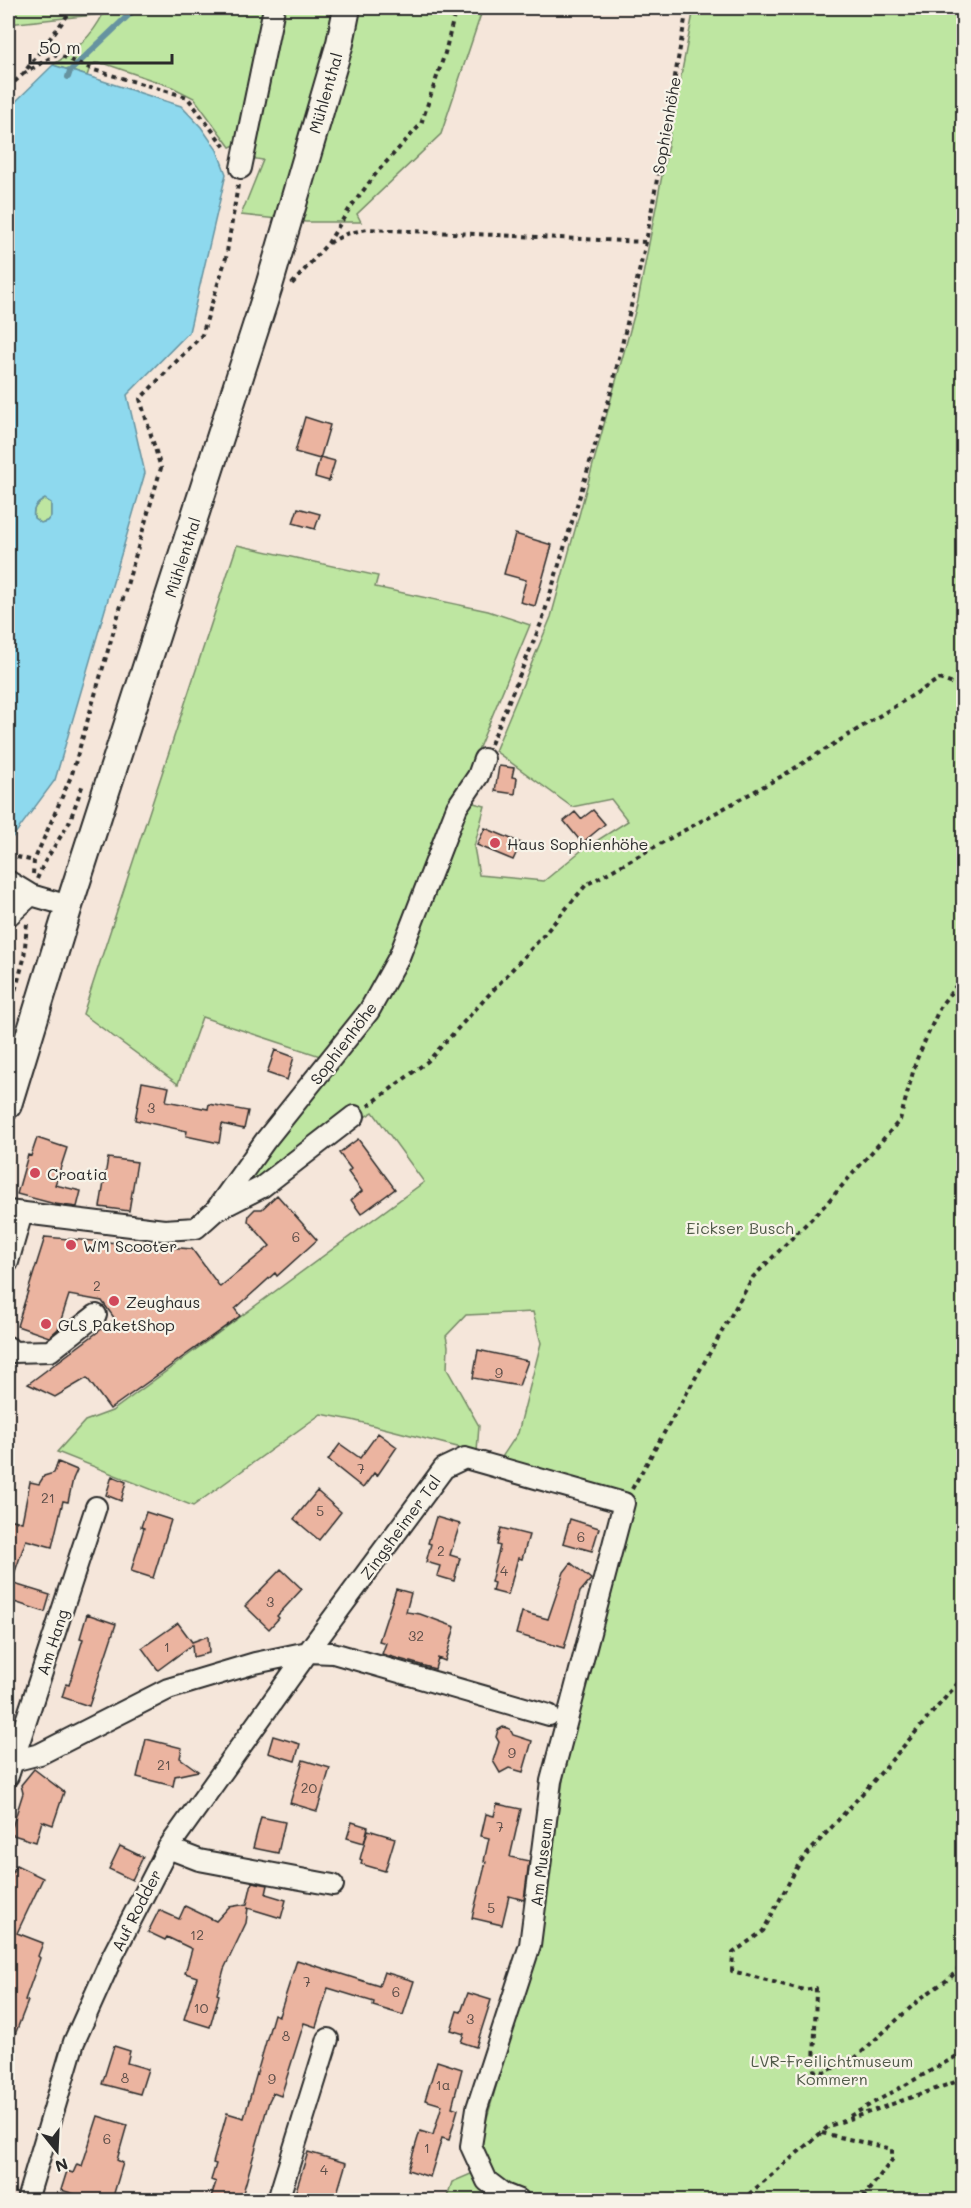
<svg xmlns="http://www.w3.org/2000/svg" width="971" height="2208" font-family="Mali,sans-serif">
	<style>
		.green { fill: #bee6a1; stroke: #748866; stroke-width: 1.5 }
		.water { fill: #8ed9ee; stroke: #6693a0; stroke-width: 1.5; fill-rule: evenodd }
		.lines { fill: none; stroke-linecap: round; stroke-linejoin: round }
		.stream { stroke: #6693a0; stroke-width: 6 }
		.building { fill: #ebb4a0; stroke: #2b2b2b; stroke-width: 1.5 }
		.minor-casing { stroke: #2b2b2b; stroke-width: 24 }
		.major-casing { stroke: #2b2b2b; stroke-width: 30 }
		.path { stroke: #2b2b2b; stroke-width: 4; stroke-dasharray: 4.5 4.5; stroke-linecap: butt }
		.minor { stroke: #f7f3e8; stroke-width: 20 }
		.major { stroke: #f7f3e8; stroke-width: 26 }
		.poi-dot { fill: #d1495b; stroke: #f7f3e8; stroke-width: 2 }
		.labels { text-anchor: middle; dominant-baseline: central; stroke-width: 4.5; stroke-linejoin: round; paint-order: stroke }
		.number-label { font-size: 14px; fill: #5b4d48 }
		.street-label { font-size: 16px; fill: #2b2b2b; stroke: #f7f3e8 }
		.poi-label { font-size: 16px; fill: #2b2b2b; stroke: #f7f3e8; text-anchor: start }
		.park-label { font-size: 16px; fill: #505a48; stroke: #f7f3e8 }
	</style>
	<rect width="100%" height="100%" fill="#f5e6da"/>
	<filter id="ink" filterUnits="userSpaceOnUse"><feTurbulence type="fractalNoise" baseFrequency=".0167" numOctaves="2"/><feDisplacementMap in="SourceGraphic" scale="12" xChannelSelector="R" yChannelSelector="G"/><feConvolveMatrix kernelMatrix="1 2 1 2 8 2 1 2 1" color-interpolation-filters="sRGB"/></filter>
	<g filter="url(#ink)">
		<path class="green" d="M8,8H483L441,134L357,214L361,222H306L241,215L263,160L243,157L235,145L230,147L194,98L172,87L106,64L95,63L90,67L87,76L53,65C74,51 92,37 103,14L8,24Z
			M694,8H963V2200H446L452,2182L471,2174L513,2027L540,1942L564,1773L628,1506L500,1460L518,1433L541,1343L533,1312L466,1315L446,1336L448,1346L447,1369L479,1426L477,1452L352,1420L321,1414L193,1506L57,1452L85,1421L112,1411L424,1182L373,1112L244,1189L240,1182L356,1037L466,801L485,806L474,847L479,875L544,881L582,850L628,821L611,799L572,807L495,751L551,617L638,301Z
			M45,499L51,503V517L47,521L41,523L34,518C32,508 36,504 45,499Z
			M237,545L378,576L375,587L488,611L530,625L393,954L369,1006L326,1058L202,1017L178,1084L83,1014Z"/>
		<path class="water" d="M53,65L181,106L201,127L217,150L226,174L189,332L127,395L145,473L55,780L12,838L8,837V109ZM45,499L51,503V516L47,521L41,523L34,518C32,508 36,504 45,499Z"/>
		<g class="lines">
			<path class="stream" d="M68,77L70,71L136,8"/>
		</g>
		<path class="building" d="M305,417L330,425L320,459L295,452Z
			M320,457L335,461L329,481L315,477Z
			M298,508L320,514L315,529L293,523Z
			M515,534L552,545L535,606L520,602L526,580L504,574Z
			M499,766L514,768L512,777L517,778L515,794L495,791Z
			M593,810L605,824L582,843L564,821L575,812L581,819Z
			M485,828L521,843L513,860L477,845Z
			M275,1050L294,1057L287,1080L267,1073Z
			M142,1082L169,1087L166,1101L208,1109L209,1104L248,1111L244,1129L222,1124L219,1143L186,1136L187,1131L135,1120Z
			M37,1138L67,1148L55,1185L81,1191L77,1207L55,1204L17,1194L28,1155L31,1156Z
			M358,1139L395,1189L361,1214L351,1200L362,1191L348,1172L351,1169L339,1153Z
			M108,1158L137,1162L129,1211L100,1207Z
			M277,1195L317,1240L277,1276L275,1273L235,1309L240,1316L110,1409L87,1378L55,1397L28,1384L115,1319L102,1301L69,1295L58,1329L49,1337L17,1326L45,1237L192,1249L220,1287L270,1246L248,1221L249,1215L255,1209H262Z
			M478,1350L528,1361L519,1386L473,1378Z
			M378,1433L397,1447L377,1476L374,1473L363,1488L328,1460L340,1444L360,1458Z
			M58,1462L77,1470L73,1479L68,1502L63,1501L52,1547L26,1540L11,1583L50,1595L45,1612L8,1600V1519L22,1522L30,1482L39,1484L44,1476L54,1473Z
			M112,1476L126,1482L121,1501L106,1495Z
			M317,1491L341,1512L319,1540L294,1519Z
			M146,1512L171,1520L153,1578L131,1571L144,1528L141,1527Z
			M436,1517L460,1524L450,1555L460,1558L454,1581L437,1576L440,1566L426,1562L431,1544L428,1543Z
			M570,1519L599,1528L592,1551L563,1543Z
			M501,1528L529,1535L522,1559L518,1558L508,1595L492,1591L494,1583L491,1582L500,1546L497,1545Z
			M571,1563L591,1579L580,1592L564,1648L516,1634L522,1612L548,1619L564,1572Z
			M281,1569L302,1589L277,1616L279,1618L269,1629L245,1606Z
			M396,1589L411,1593L406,1612L420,1614L455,1627L445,1661L438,1658L435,1669L382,1654L386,1643L379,1641Z
			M87,1614L116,1624L89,1706L62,1697L66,1684L69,1685L83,1639L80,1638Z
			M178,1623L192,1642L208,1636L209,1653L193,1657L192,1645L158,1670L142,1648Z
			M503,1727L510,1729L513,1735L532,1741L523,1772L509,1768L500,1773L493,1761L499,1742L496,1737L498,1730Z
			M273,1736L300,1744L295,1761L268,1753Z
			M146,1739L182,1748L180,1758L198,1771L175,1776L173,1786L137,1777Z
			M303,1760L330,1768L317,1811L290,1803Z
			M34,1769L64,1792L53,1825L42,1821L36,1842L10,1834L23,1793L21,1785Z
			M497,1804L521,1809L510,1857L529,1861L524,1900L509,1896L502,1925L472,1918L486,1862L484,1861L489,1838L481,1836L486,1814L494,1816Z
			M261,1817L285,1822L278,1853L253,1848Z
			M352,1822L368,1827L364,1843L347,1838Z
			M368,1830L395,1838L385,1871L361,1864L362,1860L360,1859Z
			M120,1846L143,1857L132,1880L109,1869Z
			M16,1865L43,1878L17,1933L43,1943L38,1956L40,1958L25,2000L28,2001L9,2050L8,1884Z
			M252,1882L268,1885L266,1894L286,1900L281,1918L248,1908L246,1923L224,1969L217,1994L219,1995L210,2027L184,2019L197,1977L185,1973L192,1949L167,1937L165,1940L148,1932L159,1910L179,1919L185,1906L216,1921L229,1907L247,1904Z
			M297,1960L379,1986L384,1972L414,1981L403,2015L373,2006L374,2002L328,1988L316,2027L304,2023L281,2096L273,2093L269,2101L241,2200H210L216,2182L211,2180L216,2164L213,2163L227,2113L244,2118L274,2014L279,2016Z
			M468,1993L491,2000L476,2047L461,2042L464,2034L451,2030L457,2011L461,2012Z
			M114,2046L130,2051L127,2063L148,2069L140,2094L102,2084Z
			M437,2061L462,2069L452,2107L458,2109L449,2140L442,2138L430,2177L408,2170L420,2131L433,2135L442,2105L425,2100Z
			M98,2116L127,2125L117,2160L123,2163L112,2200H80L81,2196L61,2190L67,2171L73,2173L77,2164L82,2166Z
			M308,2152L346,2163L335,2200H293Z"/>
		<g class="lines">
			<defs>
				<path id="minor" d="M241,168L274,8
					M8,881L31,895L69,906
					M8,916L31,895
					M8,1211L164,1230L196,1228L215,1211L262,1187L354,1116
					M215,1211L265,1141L369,1011L399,957L457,807L478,776L484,759
					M8,1262L22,1213
					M8,1347L13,1352L50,1351L96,1315
					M13,1761L40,1754L168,1689L255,1663L308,1652L333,1653L549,1715
					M8,1776L96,1507
					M168,1848L199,1860L333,1885
					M27,2200L74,2042L113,1955L168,1848L308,1652L444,1468L465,1458L624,1503L551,1781L530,1945L477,2108L471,2146L487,2181L504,2194L519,2200
					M278,2200L328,2039"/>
				<path id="major" d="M8,1105L69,906L269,286L340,43L347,8"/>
			</defs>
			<use href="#minor" class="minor-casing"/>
			<use href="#major" class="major-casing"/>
			<path class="path" d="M23,74L57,54L94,70L187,97L227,150
				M8,88L23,74L73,8
				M329,243L346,234L367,229L645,242
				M292,284L328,243L350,208L378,171L421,124L445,53L456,8
				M491,744L542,621L610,396L646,242L687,8
				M8,855L34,861
				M33,874L34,861L72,774L161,468L140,399L202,335L226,258L238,185
				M37,879L44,863L69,823L83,784
				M8,1016L24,959L27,923
				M368,1106L428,1061L542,937L586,885L782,776L939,679L964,688
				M632,1489L753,1277L826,1204L900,1120L916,1061L941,1005L964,976
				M964,1676L871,1784L800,1862L763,1931L733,1953L732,1971L804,1990L816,1988L814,2070L824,2072L853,2060L921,1998L950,1978L964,1963
				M850,2116L964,2052
				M822,2133L892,2149V2160L861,2200
				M742,2200L829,2126L964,2079"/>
			<use href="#minor" class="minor"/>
			<use href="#major" class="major"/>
		</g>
	</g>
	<g class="poi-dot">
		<circle cx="495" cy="843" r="6"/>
		<circle cx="35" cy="1173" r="6"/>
		<circle cx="71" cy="1245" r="6"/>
		<circle cx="114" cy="1301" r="6"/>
		<circle cx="46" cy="1324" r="6"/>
	</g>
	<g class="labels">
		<g class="number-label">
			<text x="151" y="1107">3</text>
			<text x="296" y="1236">6</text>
			<text x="97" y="1285">2</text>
			<text x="499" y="1372">9</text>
			<text x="361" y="1468">7</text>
			<text x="48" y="1497">21</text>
			<text x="320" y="1510">5</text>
			<text x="581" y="1536">6</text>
			<text x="441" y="1550">2</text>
			<text x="504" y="1570">4</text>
			<text x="270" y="1601">3</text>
			<text x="416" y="1635">32</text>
			<text x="167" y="1646">1</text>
			<text x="512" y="1752">9</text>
			<text x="164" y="1764">21</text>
			<text x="309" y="1787">20</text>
			<text x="500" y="1826">7</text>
			<text x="491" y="1907">5</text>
			<text x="197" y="1934">12</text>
			<text x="307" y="1981">7</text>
			<text x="396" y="1991">6</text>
			<text x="201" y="2007">10</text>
			<text x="470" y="2018">3</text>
			<text x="286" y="2035">8</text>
			<text x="125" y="2077">8</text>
			<text x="272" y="2078">9</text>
			<text x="443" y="2084">1a</text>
			<text x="107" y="2138">6</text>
			<text x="427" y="2147">1</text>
			<text x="324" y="2169">4</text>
		</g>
		<g class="street-label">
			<text transform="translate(325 93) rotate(-74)">Mühlenthal</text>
			<text transform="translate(666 125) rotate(-80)">Sophienhöhe</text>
			<text transform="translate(182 557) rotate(-72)">Mühlenthal</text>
			<text transform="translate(343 1043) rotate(-53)">Sophienhöhe</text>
			<text transform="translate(400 1527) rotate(-54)">Zingsheimer Tal</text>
			<text transform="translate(52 1642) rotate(-72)">Am Hang</text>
			<text transform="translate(541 1862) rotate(-83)">Am Museum</text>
			<text transform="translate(136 1910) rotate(-63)">Auf Rodder</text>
		</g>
		<g class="poi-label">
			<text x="507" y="843">Haus Sophienhöhe</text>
			<text x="47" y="1173">Croatia</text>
			<text x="83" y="1245">WM Scooter</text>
			<text x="126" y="1301">Zeughaus</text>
			<text x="58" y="1324">GLS PaketShop</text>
		</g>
		<g class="park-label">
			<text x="740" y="1227">Eickser Busch</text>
			<text x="832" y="2060">LVR-Freilichtmuseum<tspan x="832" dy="18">Kommern</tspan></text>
		</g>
	</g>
	<rect width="971" height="2208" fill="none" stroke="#f7f3e8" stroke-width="30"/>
	<rect x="15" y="15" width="941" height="2178" fill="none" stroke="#2b2b2b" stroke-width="2" filter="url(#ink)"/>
	<g transform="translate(57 2151) rotate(162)" stroke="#f7f3e8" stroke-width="4.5" paint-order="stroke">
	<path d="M0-4.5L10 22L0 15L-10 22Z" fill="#2b2b2b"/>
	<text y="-9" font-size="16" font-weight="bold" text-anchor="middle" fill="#2b2b2b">N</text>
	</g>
	<path d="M30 54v9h142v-9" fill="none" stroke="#2b2b2b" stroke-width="3"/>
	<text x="39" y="54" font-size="18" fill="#2b2b2b" stroke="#f7f3e8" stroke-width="4.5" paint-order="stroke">50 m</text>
</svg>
